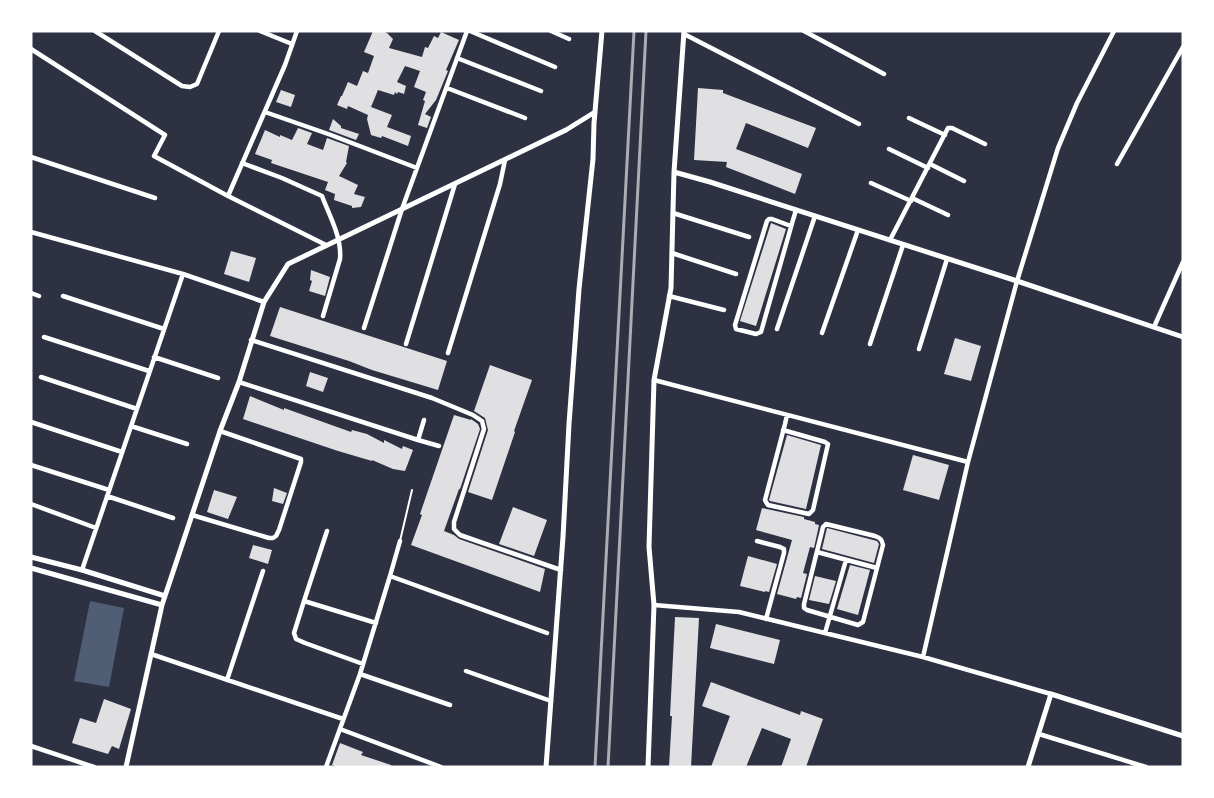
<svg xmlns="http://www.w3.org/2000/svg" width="1214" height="798" font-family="'Nunito Sans',sans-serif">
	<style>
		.water { fill: #4f5d75 }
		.building { fill: #e0e0e3 }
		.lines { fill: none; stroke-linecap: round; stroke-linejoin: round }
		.service { stroke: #fff; stroke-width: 2 }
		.minor { stroke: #fff; stroke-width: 4.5 }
		.tertiary { stroke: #fff; stroke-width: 5 }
		.rail { stroke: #abadb3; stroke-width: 3 }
	</style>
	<rect width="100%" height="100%" fill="#2d3142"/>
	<path class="water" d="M90,601L124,608L109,687L74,681Z"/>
	<path class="building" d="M373,31H382L387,33L393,39L389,48L422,57L425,47L428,48L434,36L438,38L441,32L459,40L446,70L448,71L436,100L425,114L431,117L427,128L418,125L425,101L423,100L426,92L414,87L420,71L405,66L397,82L406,86L404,94L398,92L397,94L395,92L394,95L378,90L371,107L392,115L387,127L411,136L408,146L382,136L381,138L371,135L367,119L368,115L348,106L347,109L337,105L341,96H342L348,82L357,86L363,71L368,73L374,56L364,52Z
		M698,88L723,90V93L816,128L808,148L746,123L736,149L802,174L795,194L726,167L727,162L694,160Z
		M281,90L295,95L291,107L276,102Z
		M333,119L341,126V128L359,134L356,140L329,130Z
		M298,128L312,133L307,144L323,150L327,138L349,146L346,162L347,163L339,176L358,185L354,194L365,197L361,207L352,208V206L334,200L335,194L325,190L328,182L271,163L272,160L255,154L265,130L280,137V135L292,140Z
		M771,223L786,229L756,326L740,321Z
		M231,251L256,258L249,282L224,274Z
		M311,270L330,277L325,296L309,291L312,281L310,280Z
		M280,307L447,361L438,390L372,370L349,361L270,336Z
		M955,338L981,346L971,381L944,374Z
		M490,365L532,380L514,431L515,432L492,500L468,492L488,430L485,418L474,411Z
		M310,372L328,378L323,392L306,386Z
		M250,396L284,410V408L351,432L352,430L367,434L384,443V440L402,449L403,446L413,450L405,471L393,469L372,460V461L338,451L243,419Z
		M454,415L471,420V419L478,424L480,429L460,489H459L444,531L454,535L459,539L545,569L540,592L411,545L422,515L420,514Z
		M787,435L821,445L806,509L770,501L769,500Z
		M913,455L949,465L939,500L903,490Z
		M274,488L287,493L283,504L272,501Z
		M214,490L237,497L228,519L207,512Z
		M513,507L547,520L534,556L499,544Z
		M762,508L804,517V519L815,522V524L819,525L814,548L810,547L803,573L807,574L801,598L797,597L796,599L777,594L792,540L756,530Z
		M827,528L877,541L879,544L874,563L822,549Z
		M253,545L272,550L268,564L249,558Z
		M748,556L777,564L769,592L765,591V592L740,586Z
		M850,565L870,570L858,615L837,609Z
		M815,576L836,581L829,604L809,600Z
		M675,617L699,618L691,767H669L672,716H670Z
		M716,624L780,640L774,664L710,648Z
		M711,682L800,715L801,711L823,719L806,767H781L791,739L762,728L746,767H711L730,716L702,706Z
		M104,699L131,709L119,749L112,746L108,754L72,743L80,718L96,723Z
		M340,743L363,752L361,755L391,765V767H338L332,765Z"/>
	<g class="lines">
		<path class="service" d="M400,541L412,490"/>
		<path class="minor" d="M95,31L182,86L190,87L197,84L219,31
			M260,31L292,44
			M297,31L285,65L228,196L326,245
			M470,31L555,67
			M551,31L569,39
			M804,31L884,74
			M684,34L859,124
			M31,49L165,135L154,156L228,196
			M457,58L541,91
			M447,88L525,118
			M265,112L331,135L417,168
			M909,118L945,135
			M889,149L928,168
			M31,157L155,198
			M242,163L282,178L322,196C329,215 342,237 340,259L323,316
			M930,164L964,181
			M1117,164L1183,47
			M871,183L911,201
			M912,198L948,215
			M673,213L749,237
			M791,226L772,219H769L767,221L735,325L736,329L756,334L761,332L793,220L796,210
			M31,232L183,274L264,302
			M890,240L948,128H952L985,144
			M672,253L736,274
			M31,293L39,296
			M63,296L164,329
			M669,296L724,310
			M1154,327L1183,262
			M364,328L402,209L467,31
			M777,329L815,216
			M822,333L858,230
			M44,337L149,371
			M251,340L432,398L473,415L482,421L484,429L454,522V529L460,535L561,570
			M406,344L455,184
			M870,344L903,245
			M919,349L947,259
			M448,353L500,184L505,160
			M154,357L218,378
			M41,377L137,409
			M654,380L968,462
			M239,382L418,440L424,420
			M31,422L122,452
			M131,426L187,444
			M783,430L825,442L828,444L813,510L809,514L768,505L766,502L765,500L785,424L787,415
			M418,440L439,446
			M31,465L109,490
			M107,496L173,518
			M31,504L96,528
			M192,515L269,538H273L276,536L279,530L301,462V459L220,431
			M826,524L875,536C880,538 882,539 883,545L863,622L858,625L807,610L804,608V604L823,527Z
			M327,531L304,601L376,623
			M757,541L780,547L784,549V553L766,619
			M817,552L877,568
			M82,570L183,274
			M390,576L400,541
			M304,601L294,633L296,639L305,643L363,664
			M654,605L739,612L923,657L1051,694
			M825,633L846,560
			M151,654L343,719
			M923,657L968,462L1017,281L1058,148L1077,103L1114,31
			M466,671L551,701
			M360,674L450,705
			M227,680L263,571
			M340,729L441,767
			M1039,734L1146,767
			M31,746L94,767
			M326,767L360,674L390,576L547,633"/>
		<path class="tertiary" d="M684,31L674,172L710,182L1017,281L1183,337
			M31,557L82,570L165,596
			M31,568L162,605
			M126,767L162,605L220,431L239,382L264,302L288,264L566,130L595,112
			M546,767L563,537L569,424L579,289L593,159L594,123L602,31
			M648,767L654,605L649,547L654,380L671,288L674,172
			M1028,767L1051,694L1183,736"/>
		<path class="rail" d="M595,767L634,31
			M608,767L646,31"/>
	</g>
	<rect width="1214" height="798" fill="none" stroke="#ffffff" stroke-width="65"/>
</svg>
